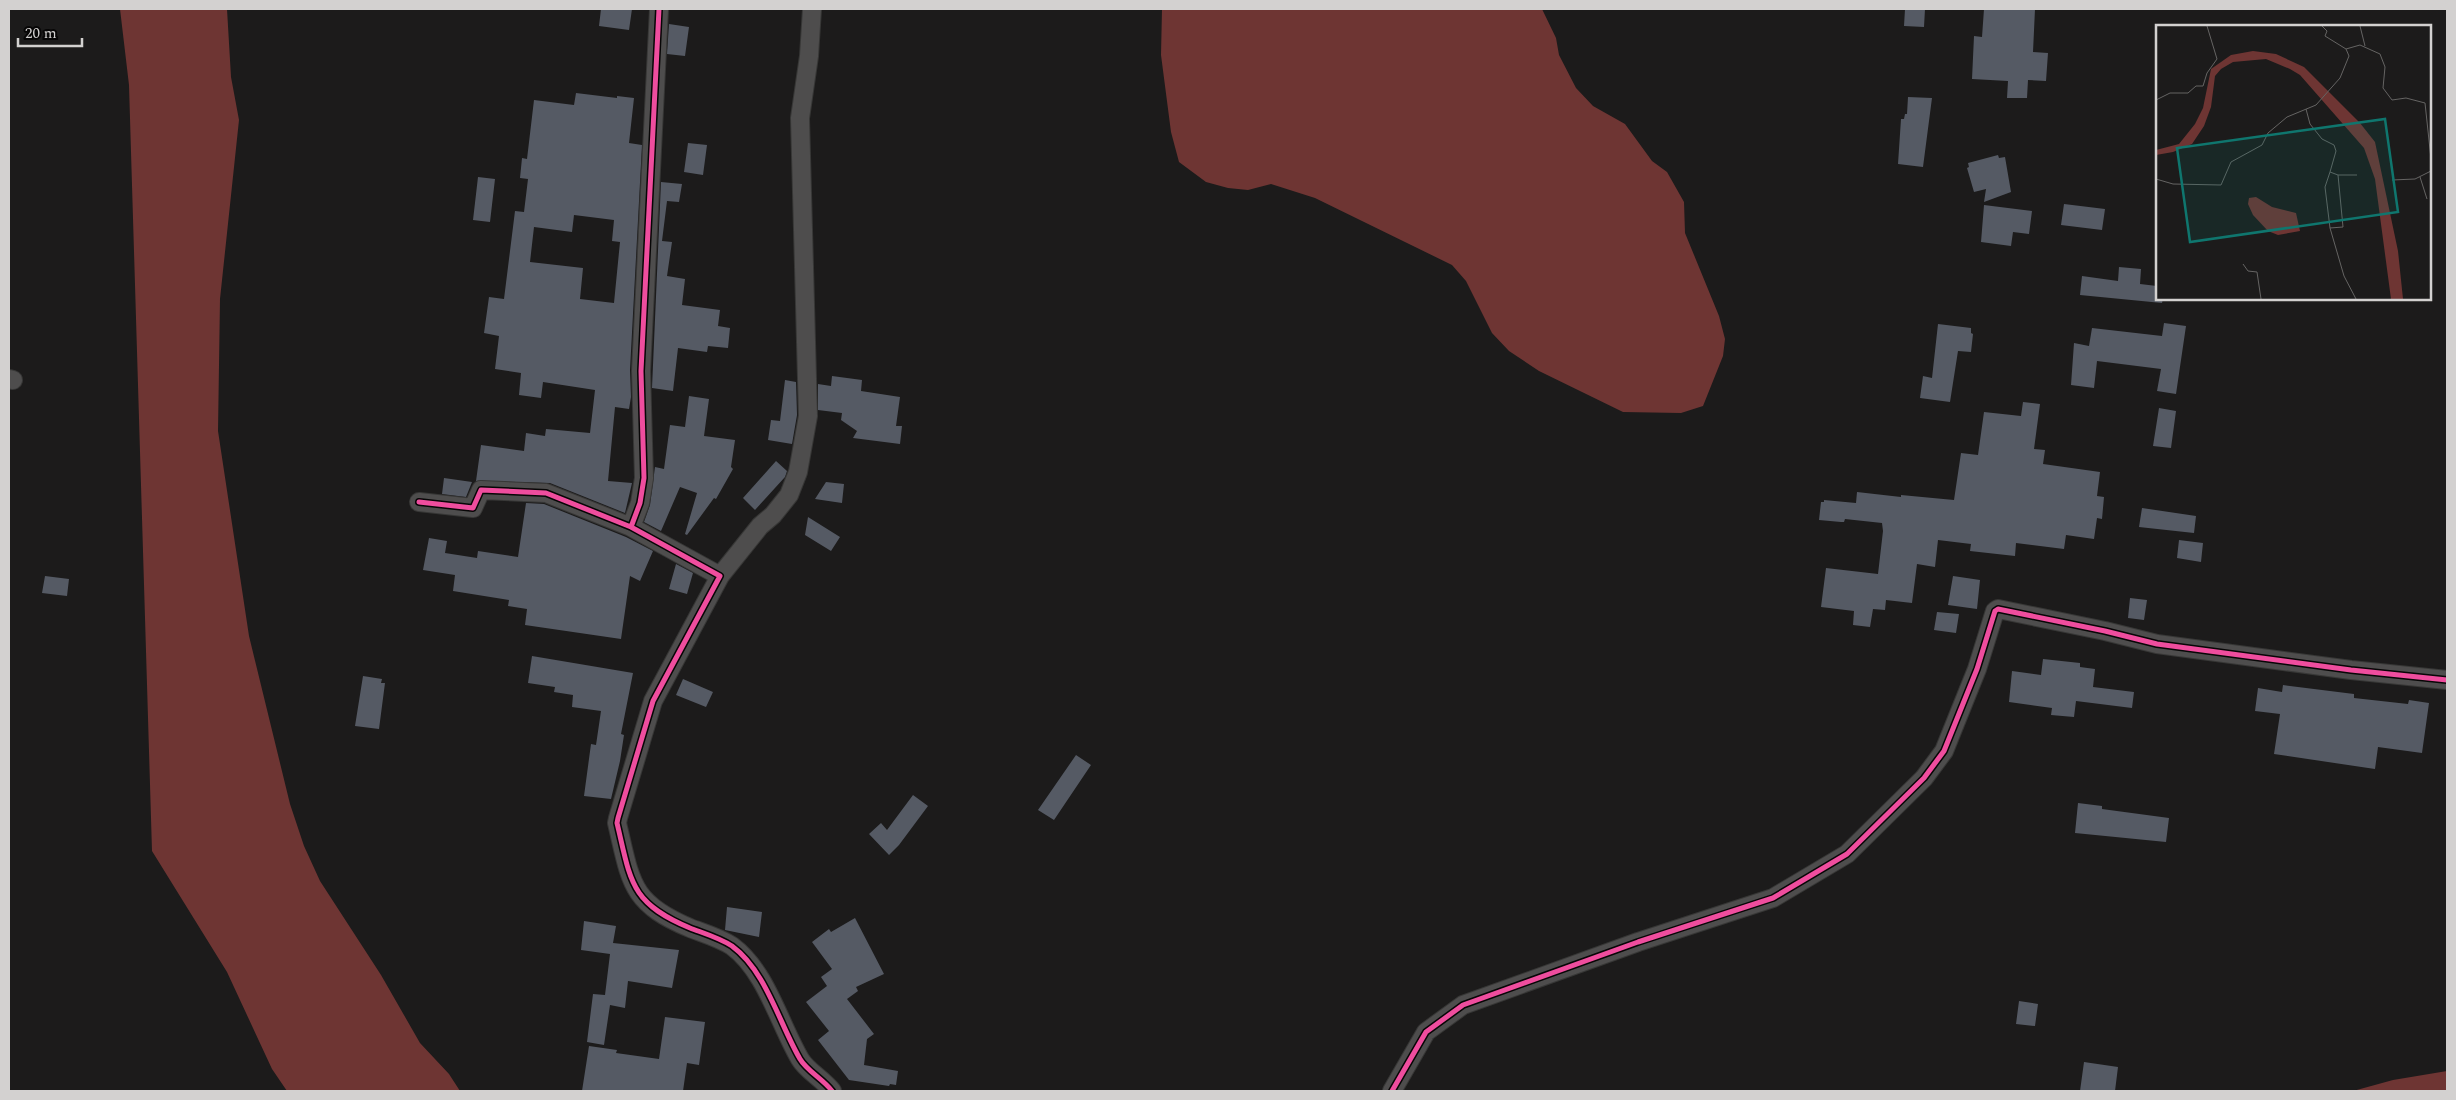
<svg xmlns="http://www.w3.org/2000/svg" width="2456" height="1100" font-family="Spectral,serif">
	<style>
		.water { fill: #6e3533 }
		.building { fill: #555a64; fill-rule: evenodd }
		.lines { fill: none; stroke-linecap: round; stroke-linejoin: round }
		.street-casing { stroke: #373736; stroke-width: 20 }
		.street { stroke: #4e4d4d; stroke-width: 18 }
		.cycleway-casing { stroke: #070606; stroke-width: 8 }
		.cycleway { stroke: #ef4d9e; stroke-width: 5 }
		.inset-road { fill: none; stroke: #656463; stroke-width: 1 }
		.view { fill: #0f766e; fill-opacity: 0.15; stroke: #0f766e; stroke-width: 2.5 }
		.inset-edge { fill: none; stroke: #d3d1d0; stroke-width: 2.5 }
	</style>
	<rect width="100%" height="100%" fill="#1c1b1b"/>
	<path class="water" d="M120,9H227L231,77L239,120L220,299L218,431L249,636L290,804L304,846L320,881L381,975L420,1043L449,1074L460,1091H287L272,1069L227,972L152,851L129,85Z
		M1162,9H1542L1556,38L1559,55L1576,88L1593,106L1625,124L1652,161L1667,172L1684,202L1685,233L1719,316L1725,339L1723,356L1703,406L1681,413L1623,412L1539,371L1509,351L1492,333L1466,281L1452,265L1315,198L1271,184L1248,190L1228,188L1206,182L1179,162L1171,132L1161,55Z
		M2447,1071V1091H2353L2393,1080Z"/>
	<path class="building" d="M601,9H632L629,30L599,26Z
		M1905,9H1925L1924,27L1904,26Z
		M1984,9H2035L2033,52L2048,53L2046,81L2028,80L2027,98H2007L2008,81L1972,79L1974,36L1982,37Z
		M669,24L689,27L685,56L667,54Z
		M576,93L617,98V96L634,98L629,143L642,145L630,370L631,397L629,409L615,407L608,481L632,483L625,513L550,483L476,481L481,445L524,451L526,433L545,436L546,429L590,433L595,390L543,382L541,398L519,395L521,373L495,369L499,336L484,333L489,297L504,299L515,211L524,212L528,179L520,178L522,158L527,159L534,100L574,105ZM574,215L614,220L612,241L620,242L614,303L580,299L583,268L530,262L534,227L572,232Z
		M1908,97L1932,98L1923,167L1898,164L1901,119H1904L1905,114H1907Z
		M688,143L707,145L703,175L684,172Z
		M1998,155L1999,158L2005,157L2011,192L1984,202L1986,189L1974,192L1967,168L1969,167L1968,163Z
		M478,177L495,179L490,222L473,220Z
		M661,182L682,184L679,202L667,201L662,241L672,242L667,276L685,279L682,305L720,310L718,326L730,328L728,348L708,346L707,352L678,348L673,391L652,388Z
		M2064,204L2105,209L2102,230L2061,225Z
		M1984,205L2032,211L2029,234L2013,232L2011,246L1981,242Z
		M2119,267L2141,269L2140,284L2157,286V299H2163L2162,303L2080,295L2082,276L2118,281Z
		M2164,323L2186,326L2176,394L2157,391L2161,369L2097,361L2094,388L2071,385L2074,343L2089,346L2092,328L2162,336Z
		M1938,324L1971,328V333L1973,334L1971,352L1958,351L1950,402L1920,398L1923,376L1932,378Z
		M832,376L862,380L861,391L900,397L896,426H902L900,444L853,438L857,431L841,420L842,413L818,410V384L831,386Z
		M785,380L796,382L797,415L792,444L768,440L771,420L780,421Z
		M689,396L709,399L704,436L735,440L731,467L733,469L716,499L714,498L687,535L685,534L697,493L680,487L661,531L644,522L650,505L655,467L664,469L670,425L685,427Z
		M2023,402L2040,404L2034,449L2045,450L2043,464L2100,472L2097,496L2104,497L2102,519L2097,518L2094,539L2066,535L2064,549L2016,543L2015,556L1970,551L1971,544L1938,540L1935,567L1917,564L1912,603L1886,600L1885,610L1873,609L1870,627L1853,625L1854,611L1821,607L1826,568L1878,574L1883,531L1882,523L1845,519L1844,522H1841L1819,520L1821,502H1824V500L1856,503L1857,492L1901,497V495L1954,500L1961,453L1978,455L1984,412L2021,416Z
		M2159,408L2176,411L2171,448L2153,446Z
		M776,461L787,471L785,477L755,510L743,498Z
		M444,478L472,482L466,497L442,494Z
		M826,482L844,484L842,503L815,499Z
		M526,503L544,504L626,537L653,551L640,581L630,576L621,639L525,625L527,609L508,606L509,600L453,591L455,575L423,570L429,538L447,541L445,553L477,558L478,551L518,557Z
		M2142,508L2196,516L2194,533L2139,527Z
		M808,517L840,537L831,551L805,535Z
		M2179,540L2203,543L2201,562L2177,558Z
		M676,564L693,573L687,594L669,589Z
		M45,576L69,579L67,596L42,593Z
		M1953,576L1980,580L1977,609L1948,605Z
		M2130,598L2147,600L2144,620L2128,618Z
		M1937,612L1959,614L1956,633L1934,630Z
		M532,656L633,673L621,734L624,735L620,761L611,799L584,796L591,744L596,745L601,711L572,707L573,695L554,692L555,687L528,683Z
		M2043,659L2080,663V667L2095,669L2093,687L2134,692L2132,708L2076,701L2074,717L2051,715L2052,708L2009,702L2012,671L2041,675Z
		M363,676L382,679L381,683H385L379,729L355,726Z
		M683,679L713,692L706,707L676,695Z
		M2283,685L2354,694V698L2408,704L2409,700L2429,703L2422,753L2378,747L2375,769L2274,754L2280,714L2255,711L2258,688L2282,692Z
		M1076,755L1091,765L1054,820L1038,810Z
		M913,795L928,806L899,845L889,855L869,834L881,823L887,830Z
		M2078,803L2102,806V809L2169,818L2166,842L2075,833Z
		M727,907L762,912L759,937L725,930Z
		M855,918L884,974L856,987L858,991L847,999L874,1034L867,1039L864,1065L898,1071L896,1085L890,1084L889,1086L849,1080L818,1040L829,1031L806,1002L827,986L821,977L832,969L812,942L829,929L831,932Z
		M584,921L616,926L613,943L679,950L672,988L628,981L625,1008L610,1005L604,1045L587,1042L593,994L605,995L610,954L581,950Z
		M2019,1001L2038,1004L2035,1026L2016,1024Z
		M665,1017L705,1022L699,1065L687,1063L683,1091H582L589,1046L617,1050L616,1053L659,1059Z
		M2084,1062L2118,1067L2115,1091H2080Z"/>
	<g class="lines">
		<defs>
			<path id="street" d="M9,379L13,380
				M419,502L473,508L481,490L546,493L631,527L640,503L644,478L641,371L659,9
				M631,527L720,576L653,701L618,818L617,823C631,882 630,903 690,928C703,933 720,938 732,946C766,971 779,1023 800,1059C807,1071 823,1079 832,1091
				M720,576L760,526L773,515L789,495L798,472L808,416L800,118L809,56L812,9
				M1392,1091L1426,1032L1463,1005L1638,942L1773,898L1847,854L1924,778L1944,751L1977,669L1995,611L1998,609L2105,631L2157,644L2351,670L2447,680"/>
		</defs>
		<use href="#street" class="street-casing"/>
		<use href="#street" class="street"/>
		<defs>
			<path id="cycleway" d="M419,502L473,508L481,490L546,493L631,527L640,503L644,478L641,371L659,9
				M631,527L720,576L653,701L618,818L617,823C631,882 630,903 690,928C703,933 720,938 732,946C766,971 779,1023 800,1059C807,1071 823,1079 832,1091
				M1392,1091L1426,1032L1463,1005L1638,942L1773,898L1847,854L1924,778L1944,751L1977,669L1995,611L1998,609L2105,631L2157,644L2351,670L2447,680"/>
		</defs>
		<use href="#cycleway" class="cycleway-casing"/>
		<use href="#cycleway" class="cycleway"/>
	</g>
	<g transform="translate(2156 25)">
		<rect width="275" height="275" fill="#1c1b1b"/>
		<path d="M97,26L120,29L148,42L204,98L219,117L242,226L247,274H235L219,154L208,123L144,50L134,44L110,34L77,37L65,44L59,51L55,82L48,101L36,119L17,127L0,130V125L23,119L39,99L47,83L55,44L75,30ZM100,172L116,182L140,188L144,206L122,210L112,206L97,190L92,179L93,173Z" fill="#6e3533"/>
		<path class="inset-road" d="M204,1L209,21M190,24L204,20L224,29L229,42L227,63L236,75L250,73L269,78L275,134M0,75L14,68H32L40,61H47L51,48L61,34L51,1M150,84L154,99L166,114L178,120L180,126L174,147L182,150M0,119V172M264,152L271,174M0,154L17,159L65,160L75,137L106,120L112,108L131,92L160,80L184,53L193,31L190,24L169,11L171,6L166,1M236,155L259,154L275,146M174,203L169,162L174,147M87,239L92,246L101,247L105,274M200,274L188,251L174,203L187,202L182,150H201"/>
		<path class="view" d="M229,94L242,187L34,217L21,123Z"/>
		<rect width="275" height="275" class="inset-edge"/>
	</g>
	<rect width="2456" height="1100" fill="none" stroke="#d3d1d0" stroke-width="20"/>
	<path d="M18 38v8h64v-8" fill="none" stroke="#d3d1d0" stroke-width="2.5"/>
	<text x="25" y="38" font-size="15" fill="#d3d1d0" stroke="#070606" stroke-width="4" paint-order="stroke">20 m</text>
</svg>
